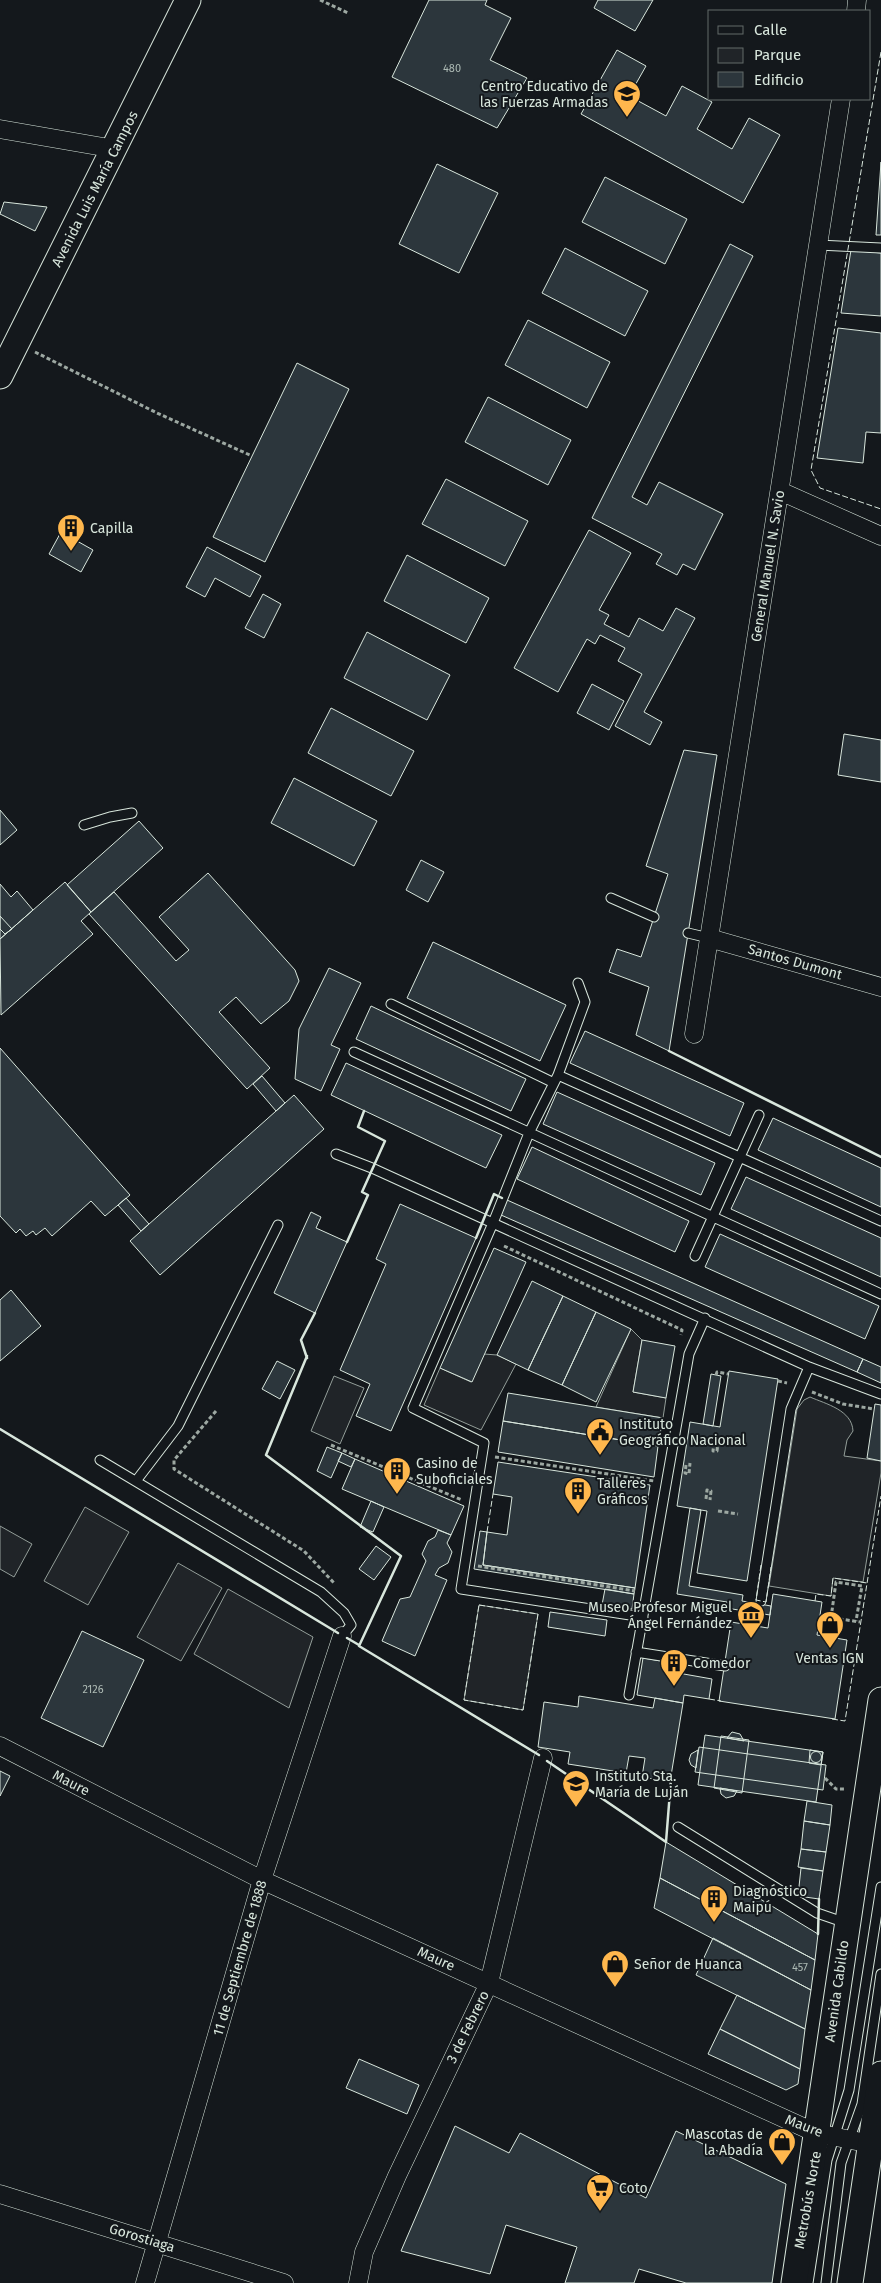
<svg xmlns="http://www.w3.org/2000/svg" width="881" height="2283" font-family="'Fira Sans',sans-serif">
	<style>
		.green { fill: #202428; stroke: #939e99 }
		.building { fill: #2c363c; stroke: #d8e6dc }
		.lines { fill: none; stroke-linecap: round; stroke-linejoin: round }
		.lane-casing { stroke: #d8e6dc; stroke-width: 11 }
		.street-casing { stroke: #d8e6dc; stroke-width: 19 }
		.secondary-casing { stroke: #d8e6dc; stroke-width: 27 }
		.path { stroke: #9da8a2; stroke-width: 3; stroke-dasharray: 4 2.5; stroke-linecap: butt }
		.lane { stroke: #14181c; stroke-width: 9 }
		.street { stroke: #14181c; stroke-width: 18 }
		.secondary { stroke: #14181c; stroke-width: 25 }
		.fence { stroke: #d8e6dc; stroke-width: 1; stroke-dasharray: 6 2.5; stroke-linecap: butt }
		.wall { stroke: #d8e6dc; stroke-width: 2.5 }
		.labels { text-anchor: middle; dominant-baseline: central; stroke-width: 4; stroke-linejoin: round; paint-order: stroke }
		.number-label { font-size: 11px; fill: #adbab4 }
		.poi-label { font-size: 14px; fill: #d8e6dc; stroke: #14181c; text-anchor: start }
		.street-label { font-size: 14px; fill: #d8e6dc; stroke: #14181c }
	</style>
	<rect width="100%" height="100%" fill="#14181c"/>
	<path class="green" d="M631,1329L642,1340L633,1392L666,1398L663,1418L596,1407Z
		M484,1354L497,1355L516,1364L481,1430L424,1405L440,1368L471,1382Z
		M334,1376L364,1388L340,1444L311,1431Z
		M810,1397C826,1404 852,1410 853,1431L847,1440L844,1456L881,1461V1473L863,1582L833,1578L831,1596L769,1586L797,1409L804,1400Z
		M85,1507L129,1532L88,1605L44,1581Z
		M0,1526L32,1544L14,1577L0,1569Z
		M178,1563L222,1588L181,1661L137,1637Z
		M228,1589L313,1637L289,1708L194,1654Z
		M479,1605L538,1614L523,1710L464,1700Z"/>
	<path class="building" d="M429,0H487L485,5L511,18L490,60L527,78L497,128L392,77Z
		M598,0H653L635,31L594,8Z
		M617,50L646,66L629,96L666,116L682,86L712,102L697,129L732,149L749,118L780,135L743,203L581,114Z
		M881,162V235H876Z
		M437,164L498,193L459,273L399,244Z
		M605,177L687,219L665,264L582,222Z
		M4,202L47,207L35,231L0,214Z
		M730,244L753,256L632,497L647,505L659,482L723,514L695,570L683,564L677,575L656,564L662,554L592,518Z
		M565,248L648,291L625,336L542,293Z
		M851,250L881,253V316L841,313Z
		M528,320L610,362L587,408L505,365Z
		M838,328L881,333V433L866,432L863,463L817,458Z
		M297,363L349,389L265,562L213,537Z
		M488,397L571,440L548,485L465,442Z
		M446,479L528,521L505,566L422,524Z
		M589,530L631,553L599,610L609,615L604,624L629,637L639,618L663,631L676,608L695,618L644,712L662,722L650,745L615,726L642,674L618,661L625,648L600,635L595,644L587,639L558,692L514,668Z
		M61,532L93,550L81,572L49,554Z
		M207,547L261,576L250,597L215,578L205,597L186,587Z
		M407,555L489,598L466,643L384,601Z
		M263,594L281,604L264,638L245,628Z
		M367,632L450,675L427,720L344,678Z
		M592,684L624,701L609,730L577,713Z
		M331,708L414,751L391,796L308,753Z
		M844,734L881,740V782L838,775Z
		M684,750L717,755L669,1051L636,1035L649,987L609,972L617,949L641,957L668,874L646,866Z
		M294,778L377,821L354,866L271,823Z
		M0,810L17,830L0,845Z
		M139,821L163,848L91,912L67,885Z
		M421,860L444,872L428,902L406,890Z
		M208,873L295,970L299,981L289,1001L261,1024L236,997L219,1012L270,1068L247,1089L89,914L114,892L176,961L189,950L159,917Z
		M65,882L91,912L81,921L93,934L1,1015L0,939Z
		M0,884L11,897L17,891L33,910L0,939Z
		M0,916L12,929L5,934L0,929Z
		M433,942L566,1005L540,1061L407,998Z
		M329,968L361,983L331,1045L340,1049L321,1091L295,1079L299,1029Z
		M371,1006L526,1079L511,1111L356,1039Z
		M585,1031L744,1103L730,1136L570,1063Z
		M0,1048L130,1195L105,1216L91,1201L52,1236L45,1228L36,1235L33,1231L26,1236L20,1229L16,1233L0,1216Z
		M346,1063L502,1135L486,1168L331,1095Z
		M262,1076L285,1103L276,1111L253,1084Z
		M557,1092L715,1163L701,1195L543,1124Z
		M294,1095L324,1129L160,1275L130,1241Z
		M773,1118L881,1168V1207L758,1150Z
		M532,1147L689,1221L675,1252L517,1179Z
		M746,1177L881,1238V1277L731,1209Z
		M126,1198L149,1224L141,1231L118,1205Z
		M507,1200L863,1359L857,1372L501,1215Z
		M400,1204L476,1238L391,1431L356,1416L370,1384L340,1370L386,1264L376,1259Z
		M311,1212L321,1217L316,1228L347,1242L315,1313L274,1293Z
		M720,1234L879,1306L865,1339L705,1267Z
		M494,1248L526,1262L472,1382L440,1368Z
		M532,1281L563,1296L528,1370L497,1355Z
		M11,1290L41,1326L0,1361V1300Z
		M563,1296L596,1312L562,1385L528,1370Z
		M596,1312L631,1329L596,1402L562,1385Z
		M642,1340L675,1346L666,1398L633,1392Z
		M863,1359L881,1367V1383L857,1372Z
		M277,1361L295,1370L280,1399L262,1389Z
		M729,1371L778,1379L747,1581L697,1573L707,1511L677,1506L690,1422L720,1427Z
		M711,1374L721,1376L713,1426L703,1424Z
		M508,1393L663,1418L658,1446L503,1421Z
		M875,1404L881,1405V1461L867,1458Z
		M503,1421L658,1446L654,1477L498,1452Z
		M327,1447L342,1453L331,1478L317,1471Z
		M342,1453L355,1459L351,1467L338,1461Z
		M355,1459L464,1506L451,1535L342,1489Z
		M498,1462L650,1485L635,1588L483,1565L487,1532L507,1535L512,1497L493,1494Z
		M371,1501L384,1507L373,1532L360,1527Z
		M690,1508L701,1510L689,1586L743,1595L742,1601L771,1606L770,1615L726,1608L727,1602L677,1594Z
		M438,1530L451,1535L447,1543L452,1552L448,1563L439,1568L435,1575L447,1580L415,1656L382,1641L400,1599L410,1597L426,1561L422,1554L428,1541L435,1537Z
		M480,1531L487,1532L483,1565L635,1588L634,1594L474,1569Z
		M376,1546L391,1557L374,1580L359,1569Z
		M605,1589L634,1594L632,1609L602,1605Z
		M773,1594L822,1602L817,1635L847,1640L835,1719L719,1701L731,1622L768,1628Z
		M550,1612L607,1620L605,1636L548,1627Z
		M82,1631L144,1660L103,1747L41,1718Z
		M643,1658L679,1664L678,1673L712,1679L709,1699L684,1695L683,1703L637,1695Z
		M579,1696L653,1708L655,1698L683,1703L670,1782L642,1777L645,1758L629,1756L626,1773L568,1764L570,1752L538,1747L544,1702L578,1707Z
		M732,1732L740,1734L744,1741L727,1738Z
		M705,1735L823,1752L816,1802L698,1785Z
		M721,1736L749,1740L742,1793L714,1788Z
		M699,1747L826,1765L823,1790L695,1772Z
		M698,1750L696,1768L691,1765L689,1760L691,1754Z
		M810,1750L823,1752L821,1765L809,1763Z
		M810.5 1757a5.5 5.5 0 1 1 11 0a5.5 5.5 0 1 1-11 0Z
		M0,1771L10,1776L0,1796Z
		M720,1788L737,1791L734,1796L726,1798L721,1794Z
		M807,1801L832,1805L830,1825L804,1821Z
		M804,1821L830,1825L826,1852L801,1849Z
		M666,1842L818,1934L815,1960L660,1878Z
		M801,1849L826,1852L823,1871L798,1867Z
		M801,1868L823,1871L819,1899L798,1896Z
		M660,1878L815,1960L811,1990L654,1908Z
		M713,1938L811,1990L805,2029L696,1975Z
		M737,1995L805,2029L800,2069L720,2029Z
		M720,2029L800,2069L798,2084L786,2090L708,2054Z
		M359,2059L419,2085L407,2114L346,2088Z
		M455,2126L509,2153L520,2133L646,2198L676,2131L786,2184L772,2283H686L639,2269L634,2283H565L577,2247L506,2225L490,2274L401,2251Z"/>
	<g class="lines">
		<defs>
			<path id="lane" d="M818,245L881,248
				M84,825L110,817L132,813
				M611,898L654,917
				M688,933L709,938
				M578,983L585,1002L558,1075L529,1133L493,1223L413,1408L484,1443L461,1589L643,1617
				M391,1004L554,1083
				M354,1052L881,1294
				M558,1075L881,1221
				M336,1154L372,1168L809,1367L881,1394
				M695,1256L759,1115
				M100,1460L321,1592L344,1613L351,1625L342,1636
				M136,1481L178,1426L278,1225
				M761,1601L791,1409L809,1367
				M636,1652L725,1666
				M629,1695L689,1354L705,1318
				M678,1827L817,1913L846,1923
				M808,2283L827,2160L849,2090L881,1887
				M826,2283L841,2163L862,2104L881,1974"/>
			<path id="street" d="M856,11L857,0
				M0,129L115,149
				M780,491L881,536
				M709,938L881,987
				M694,1034L841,99
				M0,1746L262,1880L816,2133L881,2146
				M0,2194L284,2283
				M145,2283L262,1880L342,1636
				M358,2283L364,2252L397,2176L489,1983L543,1758"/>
			<path id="secondary" d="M0,376L188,0
				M794,2283L881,1700
				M850,2283L881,2074"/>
		</defs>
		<use href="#lane" class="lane-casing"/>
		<use href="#street" class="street-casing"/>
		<use href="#secondary" class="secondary-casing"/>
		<path class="path" d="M320,0L348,13
			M35,352L157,413L252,456
			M504,1246L682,1330L681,1335
			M716,1375L717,1372L728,1374
			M778,1381L787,1383
			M812,1392L843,1404L874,1409
			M216,1411L174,1460V1469L304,1551L334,1583
			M714,1442L713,1451H717L718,1442
			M331,1445L462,1500
			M495,1457L654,1481
			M686,1465L685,1473L689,1474L690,1463
			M706,1499L707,1490L711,1491L710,1500
			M718,1511L738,1514
			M478,1566L635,1591
			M820,1616L860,1622
			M831,1618L836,1582L862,1586L856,1621
			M825,1778L836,1789H845"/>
		<use href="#lane" class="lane"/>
		<use href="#street" class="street"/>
		<use href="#secondary" class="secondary"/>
		<path class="fence" d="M881,52L811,470L820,488L881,509
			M487,1532L493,1494
			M761,1565L756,1600L766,1602L771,1567
			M815,1601L816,1594L831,1596L833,1578L867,1583
			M479,1605L538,1614L523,1710L464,1700Z
			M709,1699L721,1701
			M832,1719L845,1721L881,1496"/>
		<path class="wall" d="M669,1051L881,1157
			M476,1238L494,1194L502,1198
			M347,1242L368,1195L362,1192L385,1141L358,1127L364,1111
			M307,1356L266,1455L401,1556L359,1646L539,1755
			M307,1358L301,1340L315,1313
			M0,1429L338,1633
			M347,1638L359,1645
			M547,1761L666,1842L671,1779
			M818,1934L819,1899"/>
	</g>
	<defs>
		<symbol id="university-pin" viewBox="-11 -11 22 30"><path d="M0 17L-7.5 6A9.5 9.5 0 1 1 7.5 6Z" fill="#ffb74d" stroke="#14181c"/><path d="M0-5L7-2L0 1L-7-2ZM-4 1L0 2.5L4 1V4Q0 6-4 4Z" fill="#111"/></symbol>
		<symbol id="building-pin" viewBox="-11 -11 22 30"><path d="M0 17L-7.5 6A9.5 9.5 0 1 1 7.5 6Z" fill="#ffb74d" stroke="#14181c"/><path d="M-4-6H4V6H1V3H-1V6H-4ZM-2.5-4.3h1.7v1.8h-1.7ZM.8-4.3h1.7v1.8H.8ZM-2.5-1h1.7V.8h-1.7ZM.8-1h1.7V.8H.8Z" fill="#111"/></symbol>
		<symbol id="civic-pin" viewBox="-11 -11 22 30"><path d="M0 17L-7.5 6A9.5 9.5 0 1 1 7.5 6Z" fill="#ffb74d" stroke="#14181c"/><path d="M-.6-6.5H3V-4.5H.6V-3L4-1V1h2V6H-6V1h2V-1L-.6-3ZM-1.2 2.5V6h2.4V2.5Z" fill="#111"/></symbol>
		<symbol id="museum-pin" viewBox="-11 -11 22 30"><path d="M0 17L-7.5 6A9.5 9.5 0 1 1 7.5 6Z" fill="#ffb74d" stroke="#14181c"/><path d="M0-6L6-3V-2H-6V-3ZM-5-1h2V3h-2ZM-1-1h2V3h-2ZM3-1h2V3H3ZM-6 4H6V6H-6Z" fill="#111"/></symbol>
		<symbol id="shop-pin" viewBox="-11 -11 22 30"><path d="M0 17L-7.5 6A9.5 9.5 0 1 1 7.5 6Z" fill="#ffb74d" stroke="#14181c"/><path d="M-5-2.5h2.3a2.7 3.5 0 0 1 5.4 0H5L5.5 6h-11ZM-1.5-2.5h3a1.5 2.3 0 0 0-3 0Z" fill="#111"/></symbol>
		<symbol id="school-pin" viewBox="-11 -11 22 30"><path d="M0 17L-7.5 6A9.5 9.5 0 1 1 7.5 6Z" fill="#ffb74d" stroke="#14181c"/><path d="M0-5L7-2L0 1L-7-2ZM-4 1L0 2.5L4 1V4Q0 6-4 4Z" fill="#111"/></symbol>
		<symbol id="supermarket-pin" viewBox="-11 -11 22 30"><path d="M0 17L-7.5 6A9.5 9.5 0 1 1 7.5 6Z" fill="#ffb74d" stroke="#14181c"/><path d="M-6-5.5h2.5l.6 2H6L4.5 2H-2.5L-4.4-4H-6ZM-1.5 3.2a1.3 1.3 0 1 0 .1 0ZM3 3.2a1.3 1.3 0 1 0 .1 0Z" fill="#111"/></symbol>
	</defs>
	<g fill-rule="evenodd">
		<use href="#university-pin" x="611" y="78" width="32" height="43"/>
		<use href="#building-pin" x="55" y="512" width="32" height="43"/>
		<use href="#civic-pin" x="584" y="1416" width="32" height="43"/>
		<use href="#building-pin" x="381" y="1455" width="32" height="43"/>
		<use href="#building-pin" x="562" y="1475" width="32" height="43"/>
		<use href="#museum-pin" x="735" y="1599" width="32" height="43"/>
		<use href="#shop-pin" x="814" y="1609" width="32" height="43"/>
		<use href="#building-pin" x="658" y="1647" width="32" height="43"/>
		<use href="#school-pin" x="560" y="1768" width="32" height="43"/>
		<use href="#building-pin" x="698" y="1883" width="32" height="43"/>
		<use href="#shop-pin" x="599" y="1948" width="32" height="43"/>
		<use href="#shop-pin" x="766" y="2126" width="32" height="43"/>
		<use href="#supermarket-pin" x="584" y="2172" width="32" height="43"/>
	</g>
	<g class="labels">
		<g class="number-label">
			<text x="452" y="68">480</text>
			<text x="93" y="1689">2126</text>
			<text x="800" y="1967">457</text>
		</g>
		<g class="poi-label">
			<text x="608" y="86" text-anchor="end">Centro Educativo de<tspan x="608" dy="16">las Fuerzas Armadas</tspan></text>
			<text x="90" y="528">Capilla</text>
			<text x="619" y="1424">Instituto<tspan x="619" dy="16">Geográfico Nacional</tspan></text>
			<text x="416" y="1463">Casino de<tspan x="416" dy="16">Suboficiales</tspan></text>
			<text x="597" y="1483">Talleres<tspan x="597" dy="16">Gráficos</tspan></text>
			<text x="732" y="1607" text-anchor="end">Museo Profesor Miguel<tspan x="732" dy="16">Ángel Fernández</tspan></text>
			<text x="830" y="1658" text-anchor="middle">Ventas IGN</text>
			<text x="693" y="1663">Comedor</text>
			<text x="595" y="1776">Instituto Sta.<tspan x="595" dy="16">María de Luján</tspan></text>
			<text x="733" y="1891">Diagnóstico<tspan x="733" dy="16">Maipú</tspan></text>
			<text x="634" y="1964">Señor de Huanca</text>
			<text x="763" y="2134" text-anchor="end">Mascotas de<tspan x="763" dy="16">la Abadía</tspan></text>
			<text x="619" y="2188">Coto</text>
		</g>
		<g class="street-label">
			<text transform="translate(95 189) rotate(-63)">Avenida Luis María Campos</text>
			<text transform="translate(768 566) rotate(-81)">General Manuel N. Savio</text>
			<text transform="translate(795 962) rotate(16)">Santos Dumont</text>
			<text transform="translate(71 1783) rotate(27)">Maure</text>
			<text transform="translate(240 1958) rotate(-74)">11 de Septiembre de 1888</text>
			<text transform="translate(436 1959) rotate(24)">Maure</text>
			<text transform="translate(837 1991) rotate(-82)">Avenida Cabildo</text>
			<text transform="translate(468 2027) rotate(-64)">3 de Febrero</text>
			<text transform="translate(804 2126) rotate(21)">Maure</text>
			<text transform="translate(808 2200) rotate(-80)">Metrobús Norte</text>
			<text transform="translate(142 2238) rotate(17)">Gorostiaga</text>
		</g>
	</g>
	<rect x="708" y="10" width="162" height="90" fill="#14181c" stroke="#626a69"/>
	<rect x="718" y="26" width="25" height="8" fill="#14181c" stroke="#626a69"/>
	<text x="754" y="35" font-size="15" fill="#d8e6dc">Calle</text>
	<rect x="718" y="48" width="25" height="15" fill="#202428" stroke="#626a69"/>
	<text x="754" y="60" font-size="15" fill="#d8e6dc">Parque</text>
	<rect x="718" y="72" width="25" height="15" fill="#2c363c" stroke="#626a69"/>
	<text x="754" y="85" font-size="15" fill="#d8e6dc">Edificio</text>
</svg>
